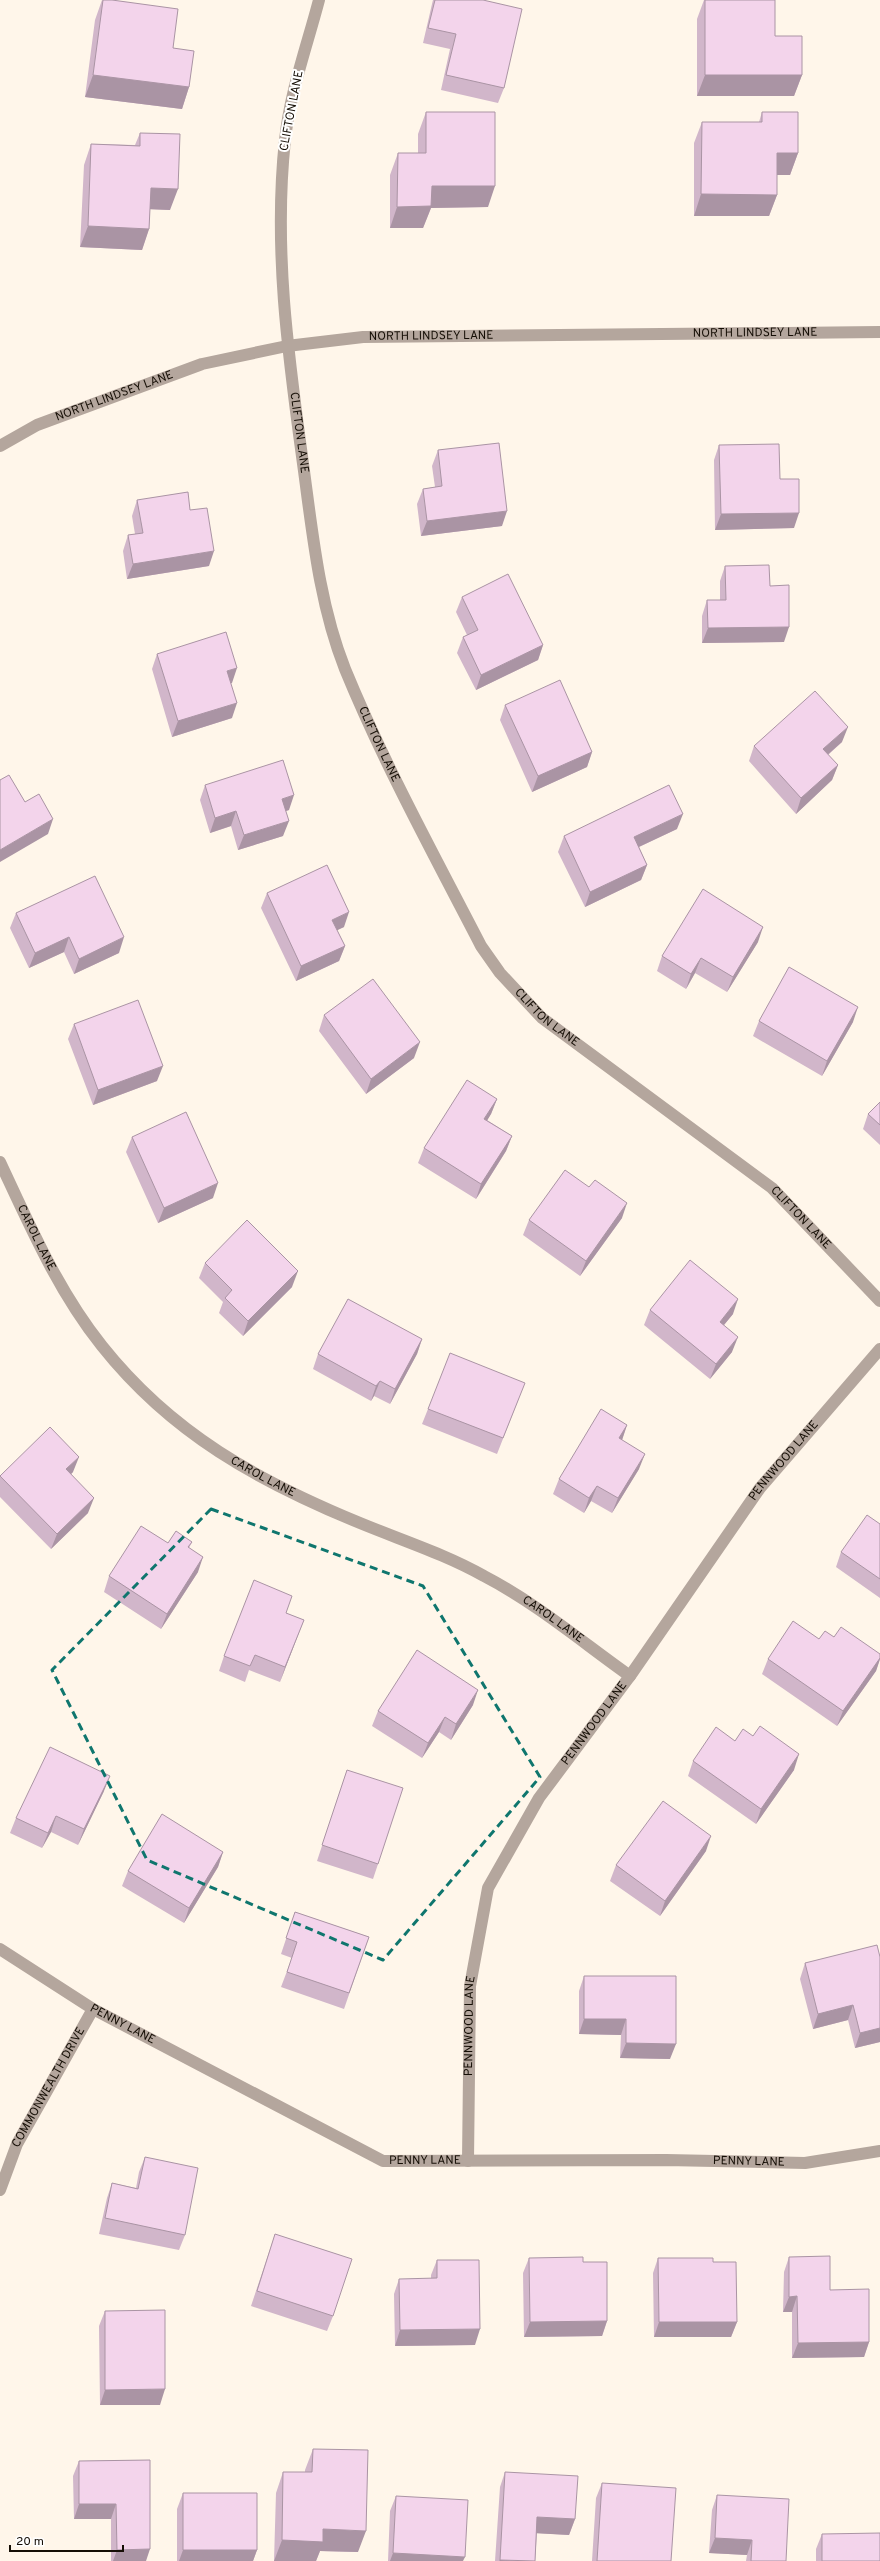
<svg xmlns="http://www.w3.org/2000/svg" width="880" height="2561" font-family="Overpass,sans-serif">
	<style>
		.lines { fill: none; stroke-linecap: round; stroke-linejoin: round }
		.street { stroke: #b4a69d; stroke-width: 12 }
		.wall { fill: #d1b6ca }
		.shaded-wall { fill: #aa94a4 }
		.building { fill: #f3d4eb; stroke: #aa94a4 }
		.marked { fill: none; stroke: #0f766e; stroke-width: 3; stroke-dasharray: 8 5; stroke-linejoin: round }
		.labels { text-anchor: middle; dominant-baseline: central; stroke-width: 4; stroke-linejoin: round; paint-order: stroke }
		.street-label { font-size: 12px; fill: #150e05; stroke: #fff }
	</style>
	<rect width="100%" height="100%" fill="#fff6ea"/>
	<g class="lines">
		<g class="street">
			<path id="s1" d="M319,0C307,46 290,92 285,140C273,251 289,361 304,471C313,538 320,606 345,669C384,764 434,855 481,946L500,973L542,1018L772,1188L880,1301"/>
			<path id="s2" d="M0,446L37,425L202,364L287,346L363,337L880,332"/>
			<path id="s3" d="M0,1162C30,1226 58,1291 102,1346C172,1434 258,1481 360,1523C401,1540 445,1554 484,1576C536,1603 582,1642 630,1676"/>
			<path id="s4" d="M0,1949L93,2009L383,2161L666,2160L805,2163L880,2151"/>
			<path id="s5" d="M468,2161L470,1986L488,1888L539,1798L630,1676L760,1488L880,1349"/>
			<path id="s6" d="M0,2190L17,2144L93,2009"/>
		</g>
	</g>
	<path class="wall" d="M102,0L173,48L189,87L182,109L85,97L95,20Z
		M433,0H483L504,88L498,103L441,90L450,49L423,43L432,4Z
		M704,0H775V36L802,75L794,96H697V19Z
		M426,112L488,207L431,208L423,228H390V175L398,153H418V134Z
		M762,112L798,153L790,175H777V195L769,216H694V143L702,122H759Z
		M140,133L170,210L150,209L149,229L142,250L80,247L84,165L91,144L135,145Z
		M719,445L780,479L794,528L715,530L714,460Z
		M438,450L502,526L421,536L417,504L423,489L435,487L432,466Z
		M137,500L209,566L127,579L123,551L128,535L135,534L132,516Z
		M725,566L784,642L702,643V616L707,600H720V581Z
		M462,597L543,645L538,660L476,690L457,653L463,637L467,635L456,612Z
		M157,654L232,683H231L232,718L172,737L152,669Z
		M505,705L592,752L587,767L532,792L500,720Z
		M842,742L828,755L838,765L832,780L796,814L749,761L754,746Z
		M205,785L289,810L286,811L283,836L238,850L231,826L210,833L200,800Z
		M677,829L639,847L647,865L641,880L585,907L558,852L564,836Z
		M267,893L344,927L337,930L345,946L339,961L296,981L261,908Z
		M16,913L119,953L74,974L64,952L29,968L10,928Z
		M758,942L727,992L695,973L686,989L657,971L662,956Z
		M324,1015L414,1058L366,1094L319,1031Z
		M759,1021L853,1022L822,1076L753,1036Z
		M74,1024L157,1081L93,1105L68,1039Z
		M497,1099L491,1114L487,1120L512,1136L506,1151L476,1199L418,1163L424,1148Z
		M880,1102V1145L863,1129L868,1114Z
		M132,1137L213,1198L158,1223L126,1152Z
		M622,1218L580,1276L523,1235L529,1220Z
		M205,1263L292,1287L243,1336L219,1313L223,1302L199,1278Z
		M650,1310L733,1314L724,1325L732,1352L710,1379L644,1325Z
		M422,1339L417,1354L390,1404L374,1396L371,1401L313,1369L318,1354Z
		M519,1398L497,1454L422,1424L428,1409Z
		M627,1425L622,1440L639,1469L612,1513L591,1501L584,1513L553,1494L559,1479Z
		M73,1472L71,1474L88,1513L51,1549L0,1497V1476Z
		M880,1524V1598L836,1567L841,1552Z
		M192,1542L189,1548L198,1572L161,1629L104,1592L109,1576L168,1543Z
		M286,1613L304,1620L280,1682L249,1670L245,1682L219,1671L224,1656Z
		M819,1639L880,1654V1659L876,1671L837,1726L762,1674L768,1659Z
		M473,1705L451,1740L439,1732L422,1758L372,1726L378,1711Z
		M735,1741L794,1770L756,1824L688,1776L693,1761Z
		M347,1770L378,1864L373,1879L317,1861Z
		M104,1791L78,1845L51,1832L42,1848L10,1833L16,1818Z
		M706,1851L660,1916L610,1881L616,1865Z
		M223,1852L218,1867L184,1923L122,1886L128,1871Z
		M295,1912L369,1937L344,2009L281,1987L292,1958L281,1954Z
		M880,1957V2042L855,2048L848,2020L813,2029L800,1979L805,1963Z
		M584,1976L670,2059L620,2058L621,2035L579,2034V1991Z
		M145,2157L185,2235L179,2250L99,2234L107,2198L112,2183L136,2188L139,2172Z
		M275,2234L333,2316L327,2331L251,2306Z
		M789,2257L830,2290L869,2342L864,2357L792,2358V2312H783L784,2272Z
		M529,2258L583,2262L607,2321L602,2336L524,2337L523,2273Z
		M658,2258L713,2262L737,2322L731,2337H654L653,2273Z
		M437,2260L475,2345L395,2346L394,2294L399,2279H431V2275Z
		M105,2311L160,2405H100L99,2326Z
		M313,2449L358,2552L320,2551L316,2561H274L276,2493L283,2472H305V2470Z
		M150,2460L146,2561H111V2519H74L73,2476L79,2461Z
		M505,2472L575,2519L569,2535L537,2533L535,2561H495L500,2487Z
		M602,2483L671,2561H592L596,2498Z
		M183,2493L257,2550L253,2561H177V2509Z
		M717,2495L786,2561H746L747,2555L709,2553L712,2510Z
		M396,2496L463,2561H388L390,2511Z
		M822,2534L880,2561H816V2549Z"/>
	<path class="shaded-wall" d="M93,75L189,87L182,109L85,97Z
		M705,75H802L794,96H697Z
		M777,153H798L790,175H769Z
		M432,186H495L488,207L431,208L423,228H390L397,207Z
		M151,188L178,189L170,210L144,209Z
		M701,194L777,195L769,216H694Z
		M88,226L149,229L142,250L80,247Z
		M507,511L502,526L421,536L427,521Z
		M799,513L794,528L715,530L721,514Z
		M214,551L209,566L127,579L133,564Z
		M789,627L784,642L702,643L708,628Z
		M543,645L538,660L476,690L481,675Z
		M237,668L232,683L222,686L227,671Z
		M237,703L232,718L172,737L178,721Z
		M848,727L842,742L817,764L823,749Z
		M592,752L587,767L532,792L538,776Z
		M838,765L832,780L796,814L801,798Z
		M294,795L289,810L276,814L282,799Z
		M236,811L231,826L210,833L215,818Z
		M683,814L677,829L628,852L634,837Z
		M53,819L48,834L0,862V850Z
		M289,821L283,836L238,850L244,835Z
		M647,865L641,880L585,907L590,892Z
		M349,912L344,927L327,935L332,920Z
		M763,927L758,942L727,992L733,977Z
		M69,937L64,952L29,968L35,953Z
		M124,937L119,953L74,974L79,959Z
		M345,946L339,961L296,981L301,966Z
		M701,958L695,973L686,989L691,974Z
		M858,1007L853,1022L822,1076L827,1061Z
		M420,1042L414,1058L366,1094L371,1079Z
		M163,1066L157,1081L93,1105L98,1090Z
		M497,1099L491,1114L479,1134L484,1119Z
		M512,1136L506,1151L476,1199L481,1184Z
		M218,1183L213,1198L158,1223L164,1208Z
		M627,1203L622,1218L580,1276L586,1261Z
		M298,1271L292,1287L243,1336L248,1321Z
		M738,1299L733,1314L714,1337L720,1322Z
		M738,1337L732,1352L710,1379L716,1364Z
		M422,1339L417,1354L390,1404L395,1389Z
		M380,1381L374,1396L371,1401L376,1386Z
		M627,1425L622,1440L619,1438Z
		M645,1454L639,1469L612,1513L618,1498Z
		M79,1457L73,1472L61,1484L66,1469Z
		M597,1486L591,1501L584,1513L589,1498Z
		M94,1498L88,1513L51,1549L57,1534Z
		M203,1557L198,1572L161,1629L167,1614Z
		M304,1620L298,1635L280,1682L285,1667Z
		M880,1658V1659L876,1671L837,1726L843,1711Z
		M478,1690L473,1705L451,1740L456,1724Z
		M445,1717L439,1732L422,1758L428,1743Z
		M799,1754L794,1770L756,1824L761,1809Z
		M110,1776L104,1791L78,1845L84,1829Z
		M56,1816L51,1832L42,1848L48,1833Z
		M711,1836L706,1851L660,1916L665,1901Z
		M223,1852L218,1867L184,1923L189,1908Z
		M853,2005L848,2020L813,2029L818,2014Z
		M584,2019H626L621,2035L579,2034Z
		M880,2028V2042L855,2048L860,2033Z
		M626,2043L676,2044L670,2059L620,2058Z
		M797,2296L792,2312H783L789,2297Z
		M607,2321L602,2336L524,2337L530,2322Z
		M659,2322H737L731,2337H654Z
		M480,2329L475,2345L395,2346L400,2330Z
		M869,2342L864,2357L792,2358L798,2343Z
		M165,2389L160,2405H100L105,2390Z
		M79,2504H116L111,2519H74Z
		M537,2517L575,2519L569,2535L532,2533Z
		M323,2529L366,2531L358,2552L320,2551L316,2561H274L282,2540Z
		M715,2538L752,2540L747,2555L709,2553Z
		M150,2549L146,2561H113L117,2550Z
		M183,2550H257L253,2561H179Z
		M393,2553L465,2557L463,2561H390Z
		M500,2560L521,2561H499Z"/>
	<path class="building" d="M103,0H112L178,9L173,48L194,51L189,87L93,75Z
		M435,0H483L522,9L504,88L446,75L456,34L428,28Z
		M705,0H775V36H802V75H705Z
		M426,112H495V186H432L431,206L397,207L398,153H426Z
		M762,112H798V153H777V195L701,194L702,122H762Z
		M140,133L180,134L178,189L151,188L149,229L88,226L91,144L140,146Z
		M499,443L507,511L427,521L423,489L442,486L438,450Z
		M779,444L780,479H799V513L721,514L719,445Z
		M188,492L190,510L207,508L214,551L133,564L128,535L143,533L137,500Z
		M769,565L770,586L789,585V627L708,628L707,600H726L725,566Z
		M508,574L543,645L481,675L463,637L478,630L462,597Z
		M226,632L237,668L227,671L237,703L178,721L157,654Z
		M560,680L592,752L538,776L505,705Z
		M815,691L848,727L823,749L838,765L801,798L754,746Z
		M283,760L294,795L282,799L289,821L244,835L236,811L215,818L205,785Z
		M9,775L25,802L39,794L53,819L0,850V780Z
		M669,785L683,814L634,837L647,865L590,892L564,836Z
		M327,865L349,912L332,920L345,946L301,966L267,893Z
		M95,876L124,937L79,959L69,937L35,953L16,913Z
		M703,889L763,927L733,977L701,958L691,974L662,956Z
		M789,967L858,1007L827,1061L759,1021Z
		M373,979L420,1042L371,1079L324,1015Z
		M138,1000L163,1066L98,1090L74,1024Z
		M467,1080L497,1099L484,1119L512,1136L481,1184L424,1148Z
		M880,1102V1125L868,1114Z
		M186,1112L218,1183L164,1208L132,1137Z
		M565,1170L589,1187L595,1180L627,1203L586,1261L529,1220Z
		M247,1220L298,1271L248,1321L225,1298L232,1290L205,1263Z
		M690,1260L738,1299L720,1322L738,1337L716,1364L650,1310Z
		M348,1299L422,1339L395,1389L380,1381L376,1386L318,1354Z
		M450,1353L525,1383L503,1438L428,1409Z
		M601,1409L627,1425L619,1438L645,1454L618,1498L597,1486L589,1498L559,1479Z
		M50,1427L79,1457L66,1469L94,1498L57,1534L0,1476Z
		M867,1515L880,1524V1579L841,1552Z
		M141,1526L168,1543L176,1531L192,1542L188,1547L203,1557L167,1614L109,1576Z
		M254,1580L292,1596L286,1613L304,1620L285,1667L255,1655L250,1666L224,1656Z
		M793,1621L819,1639L825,1631L834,1637L841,1627L880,1654V1658L843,1711L768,1659Z
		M417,1650L478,1690L456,1724L445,1717L428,1743L378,1711Z
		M760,1726L799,1754L761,1809L693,1761L716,1727L735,1741L743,1729L753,1736Z
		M50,1747L110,1776L84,1829L56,1816L48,1833L16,1818Z
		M347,1770L403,1788L378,1864L322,1845Z
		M663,1801L711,1836L665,1901L616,1865Z
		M162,1814L223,1852L189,1908L128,1871Z
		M295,1912L369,1937L349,1993L287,1972L297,1942L286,1938Z
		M877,1945L880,1957V2028L860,2033L853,2005L818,2014L805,1963Z
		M584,1976H676V2044L626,2043V2019H584Z
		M145,2157L198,2168L185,2235L105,2218L112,2183L138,2189Z
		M275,2234L352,2259L333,2316L257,2291Z
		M830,2256V2290L869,2289V2342L798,2343L797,2296L789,2297V2257Z
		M583,2257V2262H607V2321L530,2322L529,2258Z
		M658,2258H713V2262H736L737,2322H659Z
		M437,2260H479L480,2329L400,2330L399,2279L437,2278Z
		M165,2310V2389L105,2390V2311Z
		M313,2449L368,2450L366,2531L323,2529V2542L282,2540L283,2472H312Z
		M150,2460V2549L117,2550L116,2504H79V2461Z
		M505,2472L578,2476L575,2519L537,2517L535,2561L500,2560Z
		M602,2483L676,2488L671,2561H597Z
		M183,2493H257V2550H183Z
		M717,2495L789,2499L786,2561H751L752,2540L715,2538Z
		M396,2496L468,2500L465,2557L393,2553Z
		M880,2533V2561H822V2534Z"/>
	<path class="marked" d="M211,1509L423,1586L540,1777L383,1960L147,1860L52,1670Z"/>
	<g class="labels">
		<g class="street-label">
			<text transform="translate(292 111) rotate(-79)">CLIFTON LANE</text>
			<text stroke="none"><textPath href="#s2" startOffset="774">NORTH LINDSEY LANE</textPath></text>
			<text stroke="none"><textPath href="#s2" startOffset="450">NORTH LINDSEY LANE</textPath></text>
			<text stroke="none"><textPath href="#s2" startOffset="125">NORTH LINDSEY LANE</textPath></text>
			<text stroke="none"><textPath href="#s1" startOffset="438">CLIFTON LANE</textPath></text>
			<text stroke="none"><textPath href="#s1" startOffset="762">CLIFTON LANE</textPath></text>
			<text stroke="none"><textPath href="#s1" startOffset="1086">CLIFTON LANE</textPath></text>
			<text stroke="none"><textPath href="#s1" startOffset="1410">CLIFTON LANE</textPath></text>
			<text stroke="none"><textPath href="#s3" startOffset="84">CAROL LANE</textPath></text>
			<text stroke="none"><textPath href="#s5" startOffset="795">PENNWOOD LANE</textPath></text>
			<text stroke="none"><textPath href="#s3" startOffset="420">CAROL LANE</textPath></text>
			<text stroke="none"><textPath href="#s3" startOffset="744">CAROL LANE</textPath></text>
			<text stroke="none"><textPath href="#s5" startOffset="471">PENNWOOD LANE</textPath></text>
			<text stroke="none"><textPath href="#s4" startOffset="144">PENNY LANE</textPath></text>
			<text stroke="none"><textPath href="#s5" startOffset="135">PENNWOOD LANE</textPath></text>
			<text stroke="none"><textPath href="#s6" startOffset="114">COMMONWEALTH DRIVE</textPath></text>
			<text stroke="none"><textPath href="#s4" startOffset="480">PENNY LANE</textPath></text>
			<text stroke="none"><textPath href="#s4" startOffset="804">PENNY LANE</textPath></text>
		</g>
	</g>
	<path d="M10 2545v6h113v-6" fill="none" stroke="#150e05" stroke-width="2"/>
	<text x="16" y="2545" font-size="12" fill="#150e05" stroke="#ffffff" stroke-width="3" paint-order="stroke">20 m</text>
</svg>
